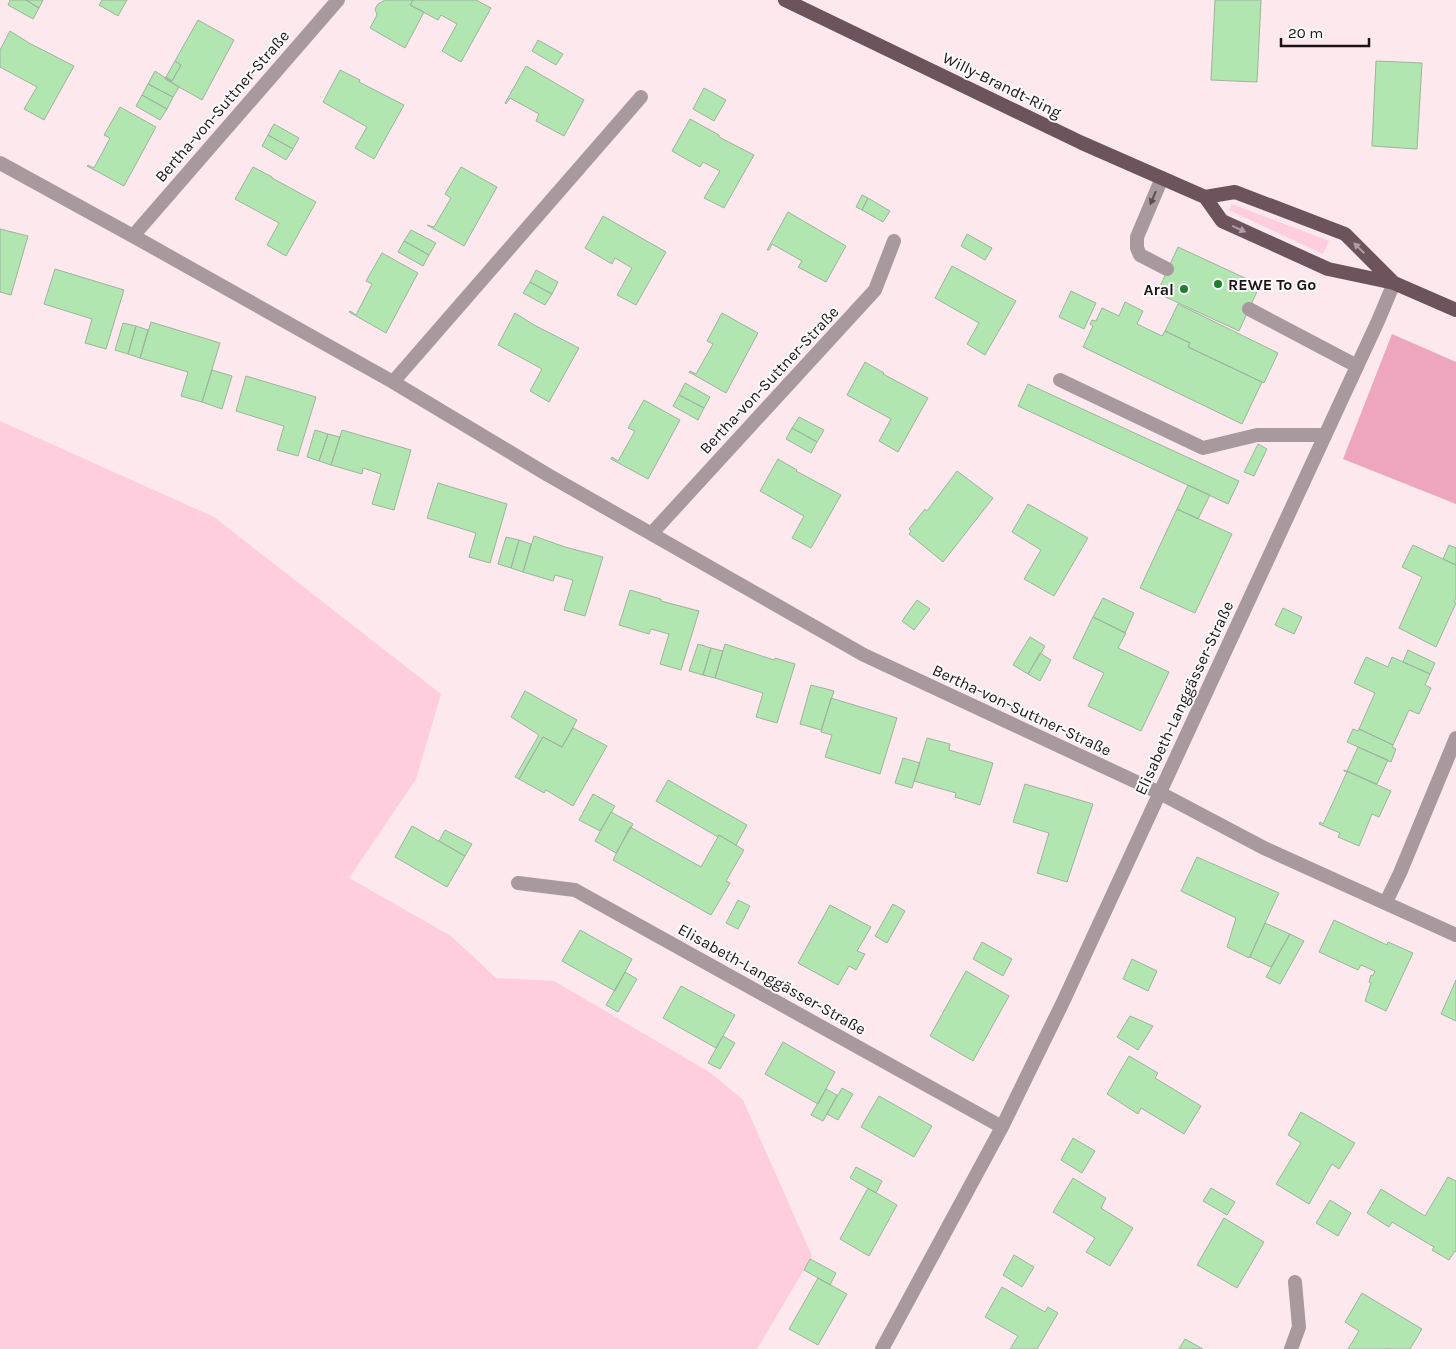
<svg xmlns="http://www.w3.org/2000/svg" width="1456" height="1349" font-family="Karla,sans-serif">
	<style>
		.green { fill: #ffcddd }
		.forest { fill: #eea6bf }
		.building { fill: #b1e6b1; stroke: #9db39d }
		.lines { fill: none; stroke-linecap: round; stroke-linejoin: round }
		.service { stroke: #a8999e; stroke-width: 14 }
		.minor { stroke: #a8999e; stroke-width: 14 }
		.primary { stroke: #6d545c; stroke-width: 14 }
		.oneway { fill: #5c4f53 }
		.oneway2 { fill: #ad9fa4 }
		.poi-dot { fill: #217d2c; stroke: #fbfbfb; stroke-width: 2 }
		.labels { text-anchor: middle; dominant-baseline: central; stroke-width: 4; stroke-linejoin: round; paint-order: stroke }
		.street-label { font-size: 16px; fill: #1d1216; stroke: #fbfbfb }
		.poi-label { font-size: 16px; font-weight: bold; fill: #1d1216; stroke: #fbfbfb; text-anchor: start }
	</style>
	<rect width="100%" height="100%" fill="#fde8ee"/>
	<path class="green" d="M1232,204L1329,241L1323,254L1229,210Z
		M0,421L214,517L441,694L416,779L349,878L451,936L496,978L554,981L711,1073L743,1100L812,1256L757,1349H0Z"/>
	<path class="forest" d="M1392,334L1456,362V504L1343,459Z"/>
	<path class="building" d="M10,0H26L39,8L33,19L8,5Z
		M26,0H43L39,8Z
		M102,0H127L118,16L99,5Z
		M385,0H413L410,5L424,12L405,48L370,28L377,15L375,9L378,4Z
		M413,0H476L491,8L461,62L442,51L457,24L441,15L438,20L410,5Z
		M1215,0H1261L1257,82L1211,80Z
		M198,20L234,40L202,100L165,79L166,77L172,81L181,65L175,61Z
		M10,31L29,43L74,66L44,120L24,109L37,87L0,67V50Z
		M538,40L563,54L556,65L532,51Z
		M175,61L181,65L172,81L166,77Z
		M1376,61L1422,63L1417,149L1372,146Z
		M526,66L584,100L564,136L536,121L539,114L510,98L506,104L505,103Z
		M340,70L360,80L359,82L404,105L374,159L355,148L367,127L323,102Z
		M155,71L179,87L173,97L148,84Z
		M148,84L173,97L167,109L142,95Z
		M704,88L726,100L714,121L693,109Z
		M142,95L167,109L160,120L136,106Z
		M120,107L156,127L124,186L87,166L88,165L94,168L110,138L104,135Z
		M690,119L719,135V137L754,155L724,208L704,198L720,171L703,162L700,167L672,151Z
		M274,124L299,138L293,149L268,135Z
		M268,135L293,149L286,160L262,146Z
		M253,167L272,177V178L316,202L286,256L267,245L279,223L235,199Z
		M461,167L497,187L464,246L427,225L434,227L451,198L445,194Z
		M862,195L868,198L862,210L856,207Z
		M868,198L890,211L883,222L862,210Z
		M788,212L846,246L826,282L798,267L802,261L772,244L769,250H767Z
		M603,216L666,252L636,305L617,295L632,268L615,258L612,264L585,248Z
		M0,229L28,236L11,295L0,292Z
		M411,230L436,243L429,255L404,241Z
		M967,234L992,248L985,260L961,246Z
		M404,241L429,255L423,266L398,252Z
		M1178,247L1260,285L1239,331L1157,293Z
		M382,253L418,273L386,333L349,312L350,311L356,315L372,284L366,281Z
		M952,266L1016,301L985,355L967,344L979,323L935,298Z
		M55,269L124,290L106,349L85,343L92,319L44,304Z
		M536,270L558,282L552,294L530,282Z
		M530,282L552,294L545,305L523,293Z
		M1071,291L1096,303L1084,329L1059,317Z
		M1125,302L1143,311L1137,324L1162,336L1165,331L1190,343L1188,347L1262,382L1242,424L1083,347L1093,326L1090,324L1092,320L1096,321L1102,308L1119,316Z
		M1178,304L1278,353L1264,383L1188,347L1190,343L1165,331Z
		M515,313L534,325L579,348L549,402L530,391L542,369L498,345Z
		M722,313L758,333L726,393L689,372L690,371L696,374L713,344L707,341Z
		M151,322L220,343L202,402L181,396L188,372L140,358Z
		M123,323L136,326L128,354L115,350Z
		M136,326L148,330L140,358L128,354Z
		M865,362L884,373L883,374L928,398L898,452L879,441L891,419L847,395Z
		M212,370L232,376L222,409L202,402Z
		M246,376L316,397L298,456L277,450L284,426L236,411Z
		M685,383L710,397L704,408L679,395Z
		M1028,384L1239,481L1228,504L1018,406Z
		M679,395L704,408L698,420L673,406Z
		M644,400L680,420L648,479L611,459L612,457L618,461L635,431L628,428Z
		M799,417L824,430L817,442L792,428Z
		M792,428L817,442L811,453L786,439Z
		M315,430L328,434L319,461L307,457Z
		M342,430L411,450L394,510L372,504L381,474L363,468L362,474L331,465Z
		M328,434L340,437L331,465L319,461Z
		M1258,444L1267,449L1254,476L1244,472Z
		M778,459L797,470L796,471L841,495L811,548L792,538L804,516L760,491Z
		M957,471L993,498L943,562L909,534L911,531L909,529L925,509L927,511Z
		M438,483L507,504L490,563L469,557L476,533L427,518Z
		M1188,485L1210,495L1198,519L1177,509Z
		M1028,504L1088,538L1054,596L1024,579L1041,550L1012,532Z
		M1177,509L1232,534L1195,613L1140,588Z
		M534,536L565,547L603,557L585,616L564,610L573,580L555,575L553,581L523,572Z
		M506,537L519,540L511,568L498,564Z
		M519,540L531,544L523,572L511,568Z
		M1413,545L1456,565V599L1454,602L1456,603L1436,647L1399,628L1422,577L1402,567Z
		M1449,545L1456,548V565L1443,559Z
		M630,590L661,599V601L699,611L681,670L660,664L669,634L651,629L649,634L619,625Z
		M1103,598L1134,613L1125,633L1093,617Z
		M917,600L930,609L914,630L902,621Z
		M1283,608L1302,617L1294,634L1275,625Z
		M1093,617L1126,633L1118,648L1169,672L1141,731L1088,706L1104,673L1073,658Z
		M1030,637L1045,646L1028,674L1013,665Z
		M698,644L711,648L703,675L689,671Z
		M725,644L774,660L775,658L795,664L777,723L756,717L763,693L715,678Z
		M711,648L723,651L715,678L703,675Z
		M1408,650L1435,663L1430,674L1403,662Z
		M1040,653L1051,660L1040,681L1028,674Z
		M1366,657L1388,667L1392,657L1430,674L1425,685L1431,688L1419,714L1409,710L1393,745L1359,729L1375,693L1354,683Z
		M811,685L834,691L821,730L800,724Z
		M525,691L577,720L562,747L543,737L519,779L515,777L539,735L511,717Z
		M831,698L897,718L880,774L825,757L832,735L821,732Z
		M573,728L607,746L573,806L546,790L544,793L519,779L543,737L562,747Z
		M1353,729L1358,731L1359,729L1393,745L1392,747L1396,749L1391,762L1347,742Z
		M927,738L950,744L949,750L993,763L980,805L955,797L956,793L914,781Z
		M1358,747L1388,760L1377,784L1347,771Z
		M903,758L920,763L912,788L895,783Z
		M1344,770L1391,791L1379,817L1372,814L1359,846L1338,837L1340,833L1319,824L1320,822L1323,824L1347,772L1344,771Z
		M668,780L747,825L736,845L719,835L718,837L656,801Z
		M1025,784L1093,804L1067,882L1037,873L1049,833L1013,822Z
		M593,794L615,806L600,831L579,820Z
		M611,812L633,824L616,853L595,841Z
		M412,826L465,856L447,887L395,857Z
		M630,827L701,867L719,835L744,850L726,881L730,883L711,915L613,860Z
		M445,830L472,844L465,856L439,841Z
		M1197,857L1279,893L1249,958L1227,947L1236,918L1181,891Z
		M738,900L750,906L738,929L726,923Z
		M893,904L905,911L887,943L875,936Z
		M830,905L871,927L857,951L865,954L856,970L849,966L838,985L798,963Z
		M1334,920L1387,945L1388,942L1413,953L1386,1011L1365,1001L1371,983L1369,982L1371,975L1373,976L1375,971L1361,965L1358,970L1319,952Z
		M1265,923L1290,934L1271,967L1250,957Z
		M580,930L632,959L615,991L562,961Z
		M1290,934L1304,941L1280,984L1266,977Z
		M982,942L1012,959L1003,976L973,959Z
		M1132,959L1157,971L1148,991L1123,979Z
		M966,971L1009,996L973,1061L930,1036Z
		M625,972L637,979L618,1012L606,1005Z
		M1456,980V1021L1441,1014Z
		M681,986L735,1015L716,1048L663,1018Z
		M1130,1016L1153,1026L1138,1050L1117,1037Z
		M723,1036L735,1043L720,1069L708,1063Z
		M783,1042L835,1072L818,1104L765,1074Z
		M1129,1056L1158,1073L1155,1078L1201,1106L1184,1134L1141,1108L1138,1114L1107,1094Z
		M842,1088L853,1094L838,1120L827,1114Z
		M826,1089L837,1095L823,1121L811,1115Z
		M879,1096L932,1126L914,1157L861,1127Z
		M1301,1112L1355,1143L1339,1169L1332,1164L1309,1204L1276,1184L1301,1143L1288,1135Z
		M1073,1138L1095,1151L1082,1173L1061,1160Z
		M856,1167L882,1181L876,1193L850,1178Z
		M1448,1177L1456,1181V1252L1455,1251L1449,1260L1432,1250L1434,1247L1392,1222L1389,1227L1367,1213L1381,1189L1425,1216Z
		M1073,1178L1106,1198L1101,1208L1133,1228L1110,1266L1086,1252L1095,1238L1053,1212Z
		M868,1188L897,1205L869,1256L840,1239Z
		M1211,1188L1235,1202L1227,1215L1203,1201Z
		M1330,1200L1351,1213L1338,1236L1316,1223Z
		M1224,1218L1264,1242L1237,1288L1197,1265Z
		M1014,1255L1034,1267L1022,1287L1003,1275Z
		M810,1259L836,1273L830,1285L804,1270Z
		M818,1278L847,1294L818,1345L789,1329Z
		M1002,1287L1045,1312L1048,1307L1058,1313L1037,1349H1010L1018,1336L985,1317Z
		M1362,1293L1422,1329L1410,1349H1390L1388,1348L1387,1349H1348L1359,1331L1345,1322Z
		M1185,1339L1203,1349H1179Z"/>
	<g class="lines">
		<path class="service" d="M1162,178L1137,237V248L1140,255L1167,269
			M1249,309L1357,366
			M1060,380L1203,448L1257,435H1325"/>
		<path class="minor" d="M0,163L133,236L393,382L548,475L864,655L1160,793L1264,848L1456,935
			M133,236L338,0
			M393,382L641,97
			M652,533L875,290L894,241
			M518,883L575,890L1002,1127
			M1386,902L1400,873L1456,738
			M882,1349L1002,1127L1063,1002L1378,321L1394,283
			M1291,1349L1299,1327L1295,1282"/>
		<path class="primary" d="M785,0L1082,143L1205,197L1222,221L1328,269L1394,283L1456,310
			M1205,197L1235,192L1345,234L1394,283"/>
	</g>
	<defs><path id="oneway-solid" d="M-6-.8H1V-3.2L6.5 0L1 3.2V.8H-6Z" transform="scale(1.25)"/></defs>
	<use class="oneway" href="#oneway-solid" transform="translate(1153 198) rotate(113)"/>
	<g class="oneway2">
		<use href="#oneway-solid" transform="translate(1239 229) rotate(24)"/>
		<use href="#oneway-solid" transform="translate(1359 248) rotate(-135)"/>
	</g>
	<g class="poi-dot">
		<circle cx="1218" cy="284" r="5"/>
		<circle cx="1184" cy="289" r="5"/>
	</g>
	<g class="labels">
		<g class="street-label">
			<text transform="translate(1002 85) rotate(26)">Willy-Brandt-Ring</text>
			<text transform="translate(222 106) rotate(-49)">Bertha-von-Suttner-Straße</text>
			<text transform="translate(769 380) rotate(-47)">Bertha-von-Suttner-Straße</text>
			<text transform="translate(1184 698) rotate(-65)">Elisabeth-Langgässer-Straße</text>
			<text transform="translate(1022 710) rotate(25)">Bertha-von-Suttner-Straße</text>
			<text transform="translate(772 979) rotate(29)">Elisabeth-Langgässer-Straße</text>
		</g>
		<g class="poi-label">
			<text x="1228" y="284">REWE To Go</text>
			<text x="1174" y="289" text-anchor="end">Aral</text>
		</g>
	</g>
	<path d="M1281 38v8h88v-8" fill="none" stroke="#1d1216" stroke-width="2.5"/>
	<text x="1288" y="38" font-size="15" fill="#1d1216" stroke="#fbfbfb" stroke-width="4" paint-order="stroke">20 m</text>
</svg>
